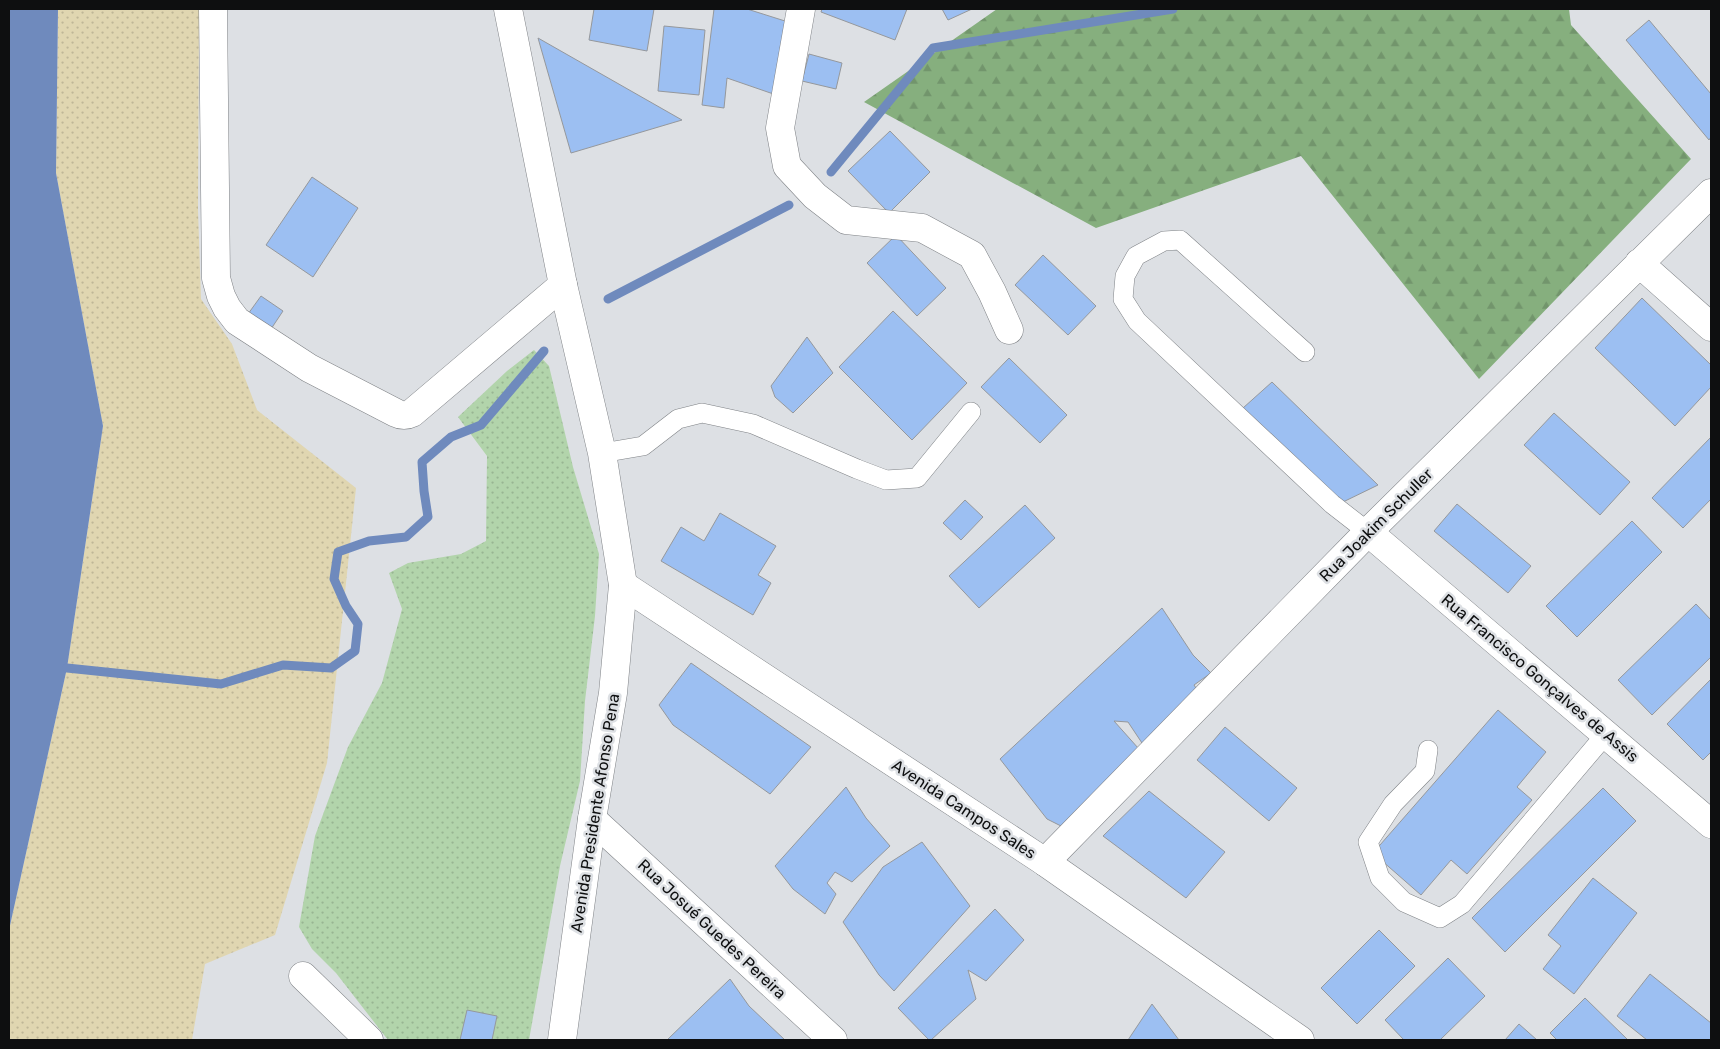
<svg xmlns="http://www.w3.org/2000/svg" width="1720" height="1049" font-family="Rubik,sans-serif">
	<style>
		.grass { fill: url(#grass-dots) }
		.forest { fill: url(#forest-firs) }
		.sand { fill: url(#sand-dots) }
		.water { fill: #6f8abd }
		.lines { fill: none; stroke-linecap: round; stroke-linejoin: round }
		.stream { stroke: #6f8abd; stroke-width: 9 }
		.building { fill: #9cbff2; stroke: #95989c }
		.lane-casing { stroke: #7f8286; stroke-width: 20 }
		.street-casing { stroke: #7f8286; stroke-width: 29 }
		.secondary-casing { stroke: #7f8286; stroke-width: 29 }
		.primary-casing { stroke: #7f8286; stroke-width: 29 }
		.lane { stroke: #fff; stroke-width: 19 }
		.street { stroke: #fff; stroke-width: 28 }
		.secondary { stroke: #fff; stroke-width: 28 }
		.primary { stroke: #fff; stroke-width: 28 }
		.labels { text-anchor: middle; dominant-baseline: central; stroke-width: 5; stroke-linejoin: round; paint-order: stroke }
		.street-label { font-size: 16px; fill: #0e0f10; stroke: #dde0e4 }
	</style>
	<defs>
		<pattern id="grass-dots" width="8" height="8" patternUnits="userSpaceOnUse" patternTransform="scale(1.25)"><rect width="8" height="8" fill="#b2d4ab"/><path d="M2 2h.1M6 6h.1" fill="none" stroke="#98b592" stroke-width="1.8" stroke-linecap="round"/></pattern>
		<pattern id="forest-firs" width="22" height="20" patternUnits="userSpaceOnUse" patternTransform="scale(1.25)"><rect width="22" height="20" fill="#86af7e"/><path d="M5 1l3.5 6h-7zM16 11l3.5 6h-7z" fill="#72956c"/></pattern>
		<pattern id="sand-dots" width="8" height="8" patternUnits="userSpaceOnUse" patternTransform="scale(1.25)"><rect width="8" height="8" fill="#e0d6b1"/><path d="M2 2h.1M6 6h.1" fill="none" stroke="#bfb697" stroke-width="1.8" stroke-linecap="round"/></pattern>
	</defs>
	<rect width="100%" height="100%" fill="#dde0e4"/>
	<path class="grass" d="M534,350L549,366L573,467L599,554L595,616L585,701L580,781L560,866L529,1040H388L336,973L312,949L299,927L315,836L348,747L382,683L402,609L389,573L408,563L461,554L486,541L487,456L458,417L507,371Z"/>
	<path class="forest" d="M997,9H1569L1571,25L1691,159L1479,379L1301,156L1096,228L864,102Z"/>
	<path class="sand" d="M58,9H199L198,210L201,299L232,344L257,410L356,488L327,763L275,935L205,964L192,1040H9V930L67,668L103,426L56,173Z"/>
	<path class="water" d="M9,9H58L56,173L103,426L67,668L9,930Z"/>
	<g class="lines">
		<path class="stream" d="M831,172L933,48L1173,9
			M608,299L789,205
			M67,668L221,684L283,665L331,668L355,651L358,624L346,606L334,579L338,552L369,541L406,537L428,517L424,491L422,462L451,437L481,425L544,351"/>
	</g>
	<path class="building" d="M594,9H654L647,51L589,40Z
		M714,9H747L785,21V98L727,78L724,108L702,105Z
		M822,9H907L895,40L821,12Z
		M942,9H972L948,20Z
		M1649,20L1711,94V137L1709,140L1626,40Z
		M664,26L705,30L699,95L658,91Z
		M538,38L682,120L571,153Z
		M809,54L842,63L836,89L802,81Z
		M890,131L930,172L889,213L848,171Z
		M312,177L358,208L313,277L266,245Z
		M896,235L946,288L917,316L867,263Z
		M1043,255L1096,306L1068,335L1015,285Z
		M261,296L283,311L271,329L248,314Z
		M1642,298L1711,365V387L1675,426L1595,348Z
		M893,311L967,383L912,440L839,367Z
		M807,337L833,373L793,413L775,397L771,386Z
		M1009,358L1067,415L1040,443L981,387Z
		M1272,382L1378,485L1343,502L1243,408Z
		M1554,413L1630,482L1600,515L1524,445Z
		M1711,437V499L1683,528L1652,498Z
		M965,500L983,517L961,540L943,523Z
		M1457,504L1531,566L1508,593L1434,531Z
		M1025,505L1055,538L979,608L949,576Z
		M720,513L776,546L758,575L771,583L753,615L661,561L681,527L704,541Z
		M1632,521L1662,552L1577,637L1546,606Z
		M1696,604L1711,620V657L1652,715L1618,680Z
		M1162,608L1193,655L1211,673L1194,685L1198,691L1142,743L1128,722L1114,721L1147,758L1128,759L1061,826L1047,819L1000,759Z
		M691,663L811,747L770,794L673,725L659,705Z
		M1711,679V752L1703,760L1667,724Z
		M1498,710L1546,752L1517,787L1532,800L1467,874L1451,860L1421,895L1373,853Z
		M1225,727L1297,788L1269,821L1197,760Z
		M846,787L866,818L890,846L852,882L835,872L827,883L836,894L825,914L793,889L775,866Z
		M1603,788L1636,821L1505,952L1472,918Z
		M1149,791L1225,852L1186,898L1103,836Z
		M922,842L970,906L894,991L879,975L843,922L883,867Z
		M1593,878L1637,913L1574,994L1543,969L1561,946L1548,935Z
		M995,909L1024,940L986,981L968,970L976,999L931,1040H929L898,1008Z
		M1379,930L1415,966L1357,1024L1321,988Z
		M1448,958L1485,996L1440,1040H1404L1385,1020Z
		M1650,974L1711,1023V1040H1647L1617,1016Z
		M730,979L749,1006L785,1040H667Z
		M1585,998L1628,1040H1557L1550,1033Z
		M1152,1004L1179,1040H1128Z
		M467,1010L497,1016L492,1040H460Z
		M1519,1024L1537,1040H1505Z"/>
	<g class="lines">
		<defs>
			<path id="lane" d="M1305,352L1180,240L1164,241L1136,256L1125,276L1123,299L1137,321L1332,504L1368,532
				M602,453L643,446L678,419L702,413L753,424L857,469L886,480L917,478L971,412
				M1428,750L1425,771L1393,804L1368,842L1380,878L1404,902L1440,918L1462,904L1606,734"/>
			<path id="street" d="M213,9L216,278L221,296L227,308L237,321L309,368L396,413C402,416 406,416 412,413L563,285
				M801,9L780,128L787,166L815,196L846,220L922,228L972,255L992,292L1009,330
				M1639,263L1711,327
				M1368,532L1711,824
				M592,819L833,1040
				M1045,862L1368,532L1711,193
				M303,976L369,1040"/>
			<path id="secondary" d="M623,585L1045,862L1300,1040"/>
			<path id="primary" d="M508,9L563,285L602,453L623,585L613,693L592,819L562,1040"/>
		</defs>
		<use href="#lane" class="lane-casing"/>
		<use href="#street" class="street-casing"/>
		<use href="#secondary" class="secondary-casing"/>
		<use href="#primary" class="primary-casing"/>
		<use href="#lane" class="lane"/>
		<use href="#street" class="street"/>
		<use href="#secondary" class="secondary"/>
		<use href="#primary" class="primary"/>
	</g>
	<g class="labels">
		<g class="street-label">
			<text transform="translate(1376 525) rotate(-45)">Rua Joakim Schuller</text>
			<text transform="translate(1540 678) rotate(40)">Rua Francisco Gonçalves de Assis</text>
			<text transform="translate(964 809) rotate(33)">Avenida Campos Sales</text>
			<text transform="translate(595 813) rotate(-81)">Avenida Presidente Afonso Pena</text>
			<text transform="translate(712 929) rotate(43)">Rua Josué Guedes Pereira</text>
		</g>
	</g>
	<rect width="1720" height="1049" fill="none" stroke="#0e0f10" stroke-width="20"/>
</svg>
